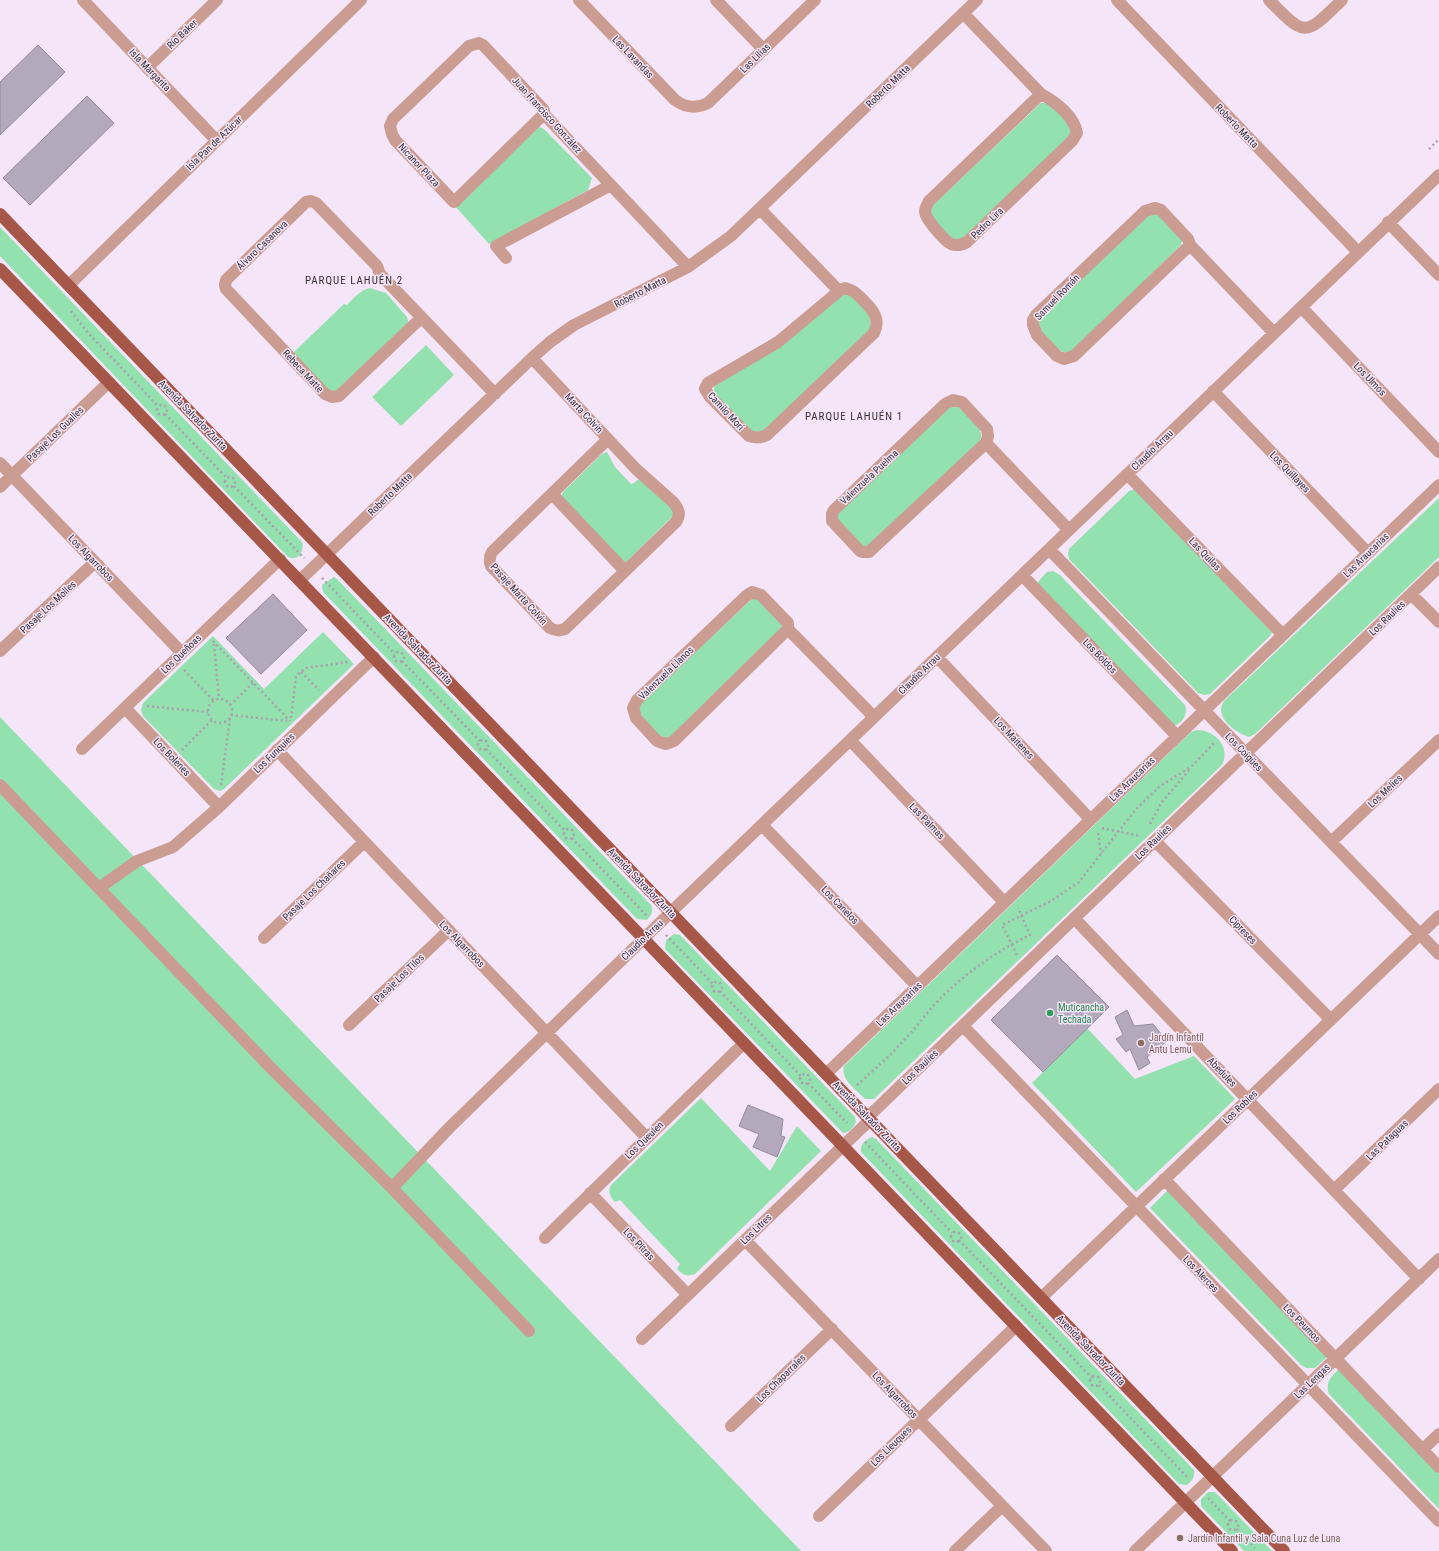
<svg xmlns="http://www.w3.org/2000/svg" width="1439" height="1551" font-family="'Roboto Condensed',sans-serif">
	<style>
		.green { fill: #92e1af }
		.building { fill: #b3a8bc; stroke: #958b9e }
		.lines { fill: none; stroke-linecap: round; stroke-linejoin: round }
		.path { stroke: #ab9fae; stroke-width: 2.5; stroke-dasharray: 2 3; stroke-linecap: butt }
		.minor { stroke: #ca9c92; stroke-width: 12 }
		.major { stroke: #a75748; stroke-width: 12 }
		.leisure-dot { fill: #2e9e5b; stroke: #f5e5f8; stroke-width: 1.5 }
		.education-dot { fill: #8d6e63; stroke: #f5e5f8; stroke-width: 1.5 }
		.labels { text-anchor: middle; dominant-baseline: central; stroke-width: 3; stroke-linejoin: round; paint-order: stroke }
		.street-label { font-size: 10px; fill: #352f36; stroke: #f5e5f8 }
		.leisure-label { font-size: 10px; fill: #27864d; stroke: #f5e5f8; text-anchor: start }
		.education-label { font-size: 10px; fill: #785e54; stroke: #f5e5f8; text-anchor: start }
		.neighbourhood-label { font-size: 11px; letter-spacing: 1px; fill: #352f36; stroke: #f5e5f8 }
	</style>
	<rect width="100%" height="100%" fill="#f5e5f8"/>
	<path class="green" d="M1041,103H1049L1070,124L1072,128L1070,137L961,240L954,241L930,216V208Z
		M539,127L544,129L592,178L588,190L489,244L455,206Z
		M1156,213L1181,238L1182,242L1180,246L1072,352C1061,357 1047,338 1039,330L1038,321L1148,215Z
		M0,227L302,542C305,551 298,562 288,557L0,256Z
		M370,288L386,293L407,317L408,321L407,325L336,392L330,391L293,353L344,304L347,305C354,298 360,290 370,288Z
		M841,294H851L869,313L871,328L764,431L753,432L714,393V387Z
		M426,345L454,375L401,426L372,397Z
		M958,406C966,414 986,428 980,441L866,547L861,545L838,522L836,513L947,407Z
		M607,452L615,467L631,484L634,483L639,479L672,508L674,515L626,562H623L561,497L563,492L602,454Z
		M1135,489L1272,632L1270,636L1210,694L1204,695L1198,693L1069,559L1068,554L1069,549L1129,491Z
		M1439,498V557L1255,734L1249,737C1235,733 1213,716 1224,701Z
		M1053,571L1060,575L1185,705C1188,715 1183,722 1174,726L1037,583L1047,572Z
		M334,577L337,579L651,905C654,912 651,915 647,920L637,919L323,592L322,585Z
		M753,598L758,599L782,624V627L668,739L661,738L638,711L640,704Z
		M323,632L354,664L224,789L220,791L214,789L143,716L141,710L143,703L213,636L264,689Z
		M0,717L801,1551H0Z
		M1197,730C1215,730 1231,747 1222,765L874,1099H865C857,1090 840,1080 844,1066L1191,732Z
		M674,934L680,935L855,1117L856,1122C853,1128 850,1132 843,1133L841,1131L665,949L666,940Z
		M1087,1028L1135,1079L1194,1056L1235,1099L1136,1192L1032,1083Z
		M701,1098L770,1171L797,1126L821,1151L695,1274C687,1277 683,1275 677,1269L680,1264L620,1200L615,1202C609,1196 608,1192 611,1185Z
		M872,1137L876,1139L1194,1470C1195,1477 1193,1480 1187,1485L1179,1484L861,1152C860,1144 865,1140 872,1137Z
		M1168,1190L1328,1356L1315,1368H1306L1301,1365L1150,1208Z
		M1339,1369L1439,1472V1509L1329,1394C1325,1382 1331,1377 1339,1369Z
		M1208,1492H1215L1272,1551H1244L1201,1506V1499Z"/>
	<path class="building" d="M38,45L65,72L0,135V82Z
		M87,96L114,123L30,205L3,178Z
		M273,594L307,630L261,674L226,638Z
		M1057,955L1109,1007L1043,1072L991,1020Z
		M1127,1010L1134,1026L1153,1024L1167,1041L1147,1057L1150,1063L1139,1070L1130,1049L1126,1052L1116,1039L1123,1035L1115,1017Z
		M748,1105L783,1119L781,1136L785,1137L777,1157L753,1147L759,1134L739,1126Z"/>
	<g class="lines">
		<path class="path" d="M1429,149L1439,139
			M71,311L88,333L158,406
			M157 410a5 5 0 1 1 10 0a5 5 0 1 1-10 0Z
			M165,414L227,478
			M225 482a5 5 0 1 1 10 0a5 5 0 1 1-10 0Z
			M234,486L304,558
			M322,578L395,654
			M213,641L290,721
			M214,644L219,699
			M394 657a5 5 0 1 1 10 0a5 5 0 1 1-10 0Z
			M402,661L480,741
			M184,670L214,701
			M301,672L319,690
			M208 711a12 12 0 1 1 24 0a12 12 0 1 1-24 0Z
			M230,705L253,683
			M147,706L208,712
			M231,715L287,721
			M291,718L296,676L306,668L348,662
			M478 745a5 5 0 1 1 10 0a5 5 0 1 1-10 0Z
			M486,749L565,831
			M182,750L212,720
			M221,785L230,718
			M1150,824L1162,802L1190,769
			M1102,828L1140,836
			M564 834a5 5 0 1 1 10 0a5 5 0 1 1-10 0Z
			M1098,833L1101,854
			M572,838L647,916
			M666,935L713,984
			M1017,955L1002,925L1051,901L1079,882L1136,809L1159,787L1192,766L1216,741
			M712 987a5 5 0 1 1 10 0a5 5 0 1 1-10 0Z
			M720,991L801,1076
			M800 1079a5 5 0 1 1 10 0a5 5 0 1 1-10 0Z
			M808,1083L847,1123
			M857,1085C874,1070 891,1055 906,1038C916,1028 924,1016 934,1005C960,977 996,951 1030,935L1018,908
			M865,1142L952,1233
			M951 1237a5 5 0 1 1 10 0a5 5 0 1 1-10 0Z
			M959,1240L1092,1378
			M1090 1381a5 5 0 1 1 10 0a5 5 0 1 1-10 0Z
			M1099,1385L1189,1479
			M1208,1498L1230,1521
			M1228 1525a5 5 0 1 1 10 0a5 5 0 1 1-10 0Z
			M1237,1529L1255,1548"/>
		<path class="minor" d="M83,0L216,140
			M579,0L675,100C686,108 696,109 708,103L815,0
			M716,0L764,50
			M1117,0L1358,252
			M1269,0C1306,38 1305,36 1342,0
			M963,13L1041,94C1056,102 1074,116 1077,133L1072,141L967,242C962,245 957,246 951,244C945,241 926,220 925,212C925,208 927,205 929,201L1041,94
			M147,68L217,0
			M544,114L454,202L395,140L392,134L390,126L393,119L469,46L479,43L483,45L544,110V114L688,267
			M1155,208L1161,210L1188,239L1190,245L1074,356L1064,359L1057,356L1037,335L1033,325V320L1036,315L1142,214L1145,211Z
			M760,209L839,291
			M1388,222L1439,275
			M1190,245L1274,333
			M506,258L496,246L611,185
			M69,285L361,0
			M845,288C854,290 857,294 863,300C873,310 881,319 874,333L767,435C760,438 756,438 749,436L710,397L705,389L708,383L778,342L839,291Z
			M1301,307L1439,452
			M421,318L339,396L332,397L325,394L226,289L225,285L226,280L306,202L311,201L316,203L377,266L380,274L495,394
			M532,358L636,469L673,502C679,509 681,514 676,522L565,629C559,631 556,631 550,628L491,566C489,561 489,557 492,552L608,439
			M1213,391L1368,553
			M953,400L962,402L987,429L988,436L986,443L869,552H863L860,551L832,521V514L834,510L945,404Z
			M986,443L1069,530
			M0,463L182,653
			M1127,474L1283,635
			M0,487L109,382
			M552,494L625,571
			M1049,549L1439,954
			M1022,575L1177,736
			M300,580L532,358L550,342L574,325L688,267L731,236L977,0
			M1411,594L1439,622
			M788,629L674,741L666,744L657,741L636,718L633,708L637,700L746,596L752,592L761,595L788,623V629L874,717
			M0,651L95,562
			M937,657L1090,819
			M125,708L219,807
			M850,740L1004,902
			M82,749L280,559
			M277,750L647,1138
			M0,785L271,1068L392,1188L529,1331
			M762,825L917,986
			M1155,841L1331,1020
			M1331,842L1439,740
			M99,888L137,861L173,847L219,807L374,657
			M1074,918L1419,1279
			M264,938L364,842
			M349,1025L449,930
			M963,1026L1439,1521
			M826,1074L1439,485
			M868,1117L1439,567
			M1164,1179L1439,1467
			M392,1188L450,1127L671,912L1439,175
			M1334,1190L1439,1089
			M590,1193L688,1295
			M545,1238L744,1043
			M745,1240L1046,1551
			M1041,1298L1439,916
			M642,1339L870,1120
			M731,1426L832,1329
			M1422,1450L1439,1434
			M819,1516L1016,1326
			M955,1551L1002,1506
			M1135,1551L1439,1259"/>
		<path class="major" d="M0,214L1284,1551
			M0,269L1232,1551"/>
	</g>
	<circle class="leisure-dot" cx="1050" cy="1013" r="4"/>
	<g class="education-dot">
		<circle cx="1141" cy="1043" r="4"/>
		<circle cx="1180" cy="1538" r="4"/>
	</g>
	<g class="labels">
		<g class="street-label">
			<text transform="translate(182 34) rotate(-44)">Río Baker</text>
			<text transform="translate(633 57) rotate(46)">Las Lavandas</text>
			<text transform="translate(755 58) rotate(-44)">Las Lilias</text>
			<text transform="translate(150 70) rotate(46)">Isla Margarita</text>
			<text transform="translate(888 86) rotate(-44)">Roberto Matta</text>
			<text transform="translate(547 115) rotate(48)">Juan Francisco González</text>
			<text transform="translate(1237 126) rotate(46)">Roberto Matta</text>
			<text transform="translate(214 143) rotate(-44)">Isla Pan de Azúcar</text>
			<text transform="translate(419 165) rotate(47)">Nicanor Plaza</text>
			<text transform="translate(987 223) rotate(-44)">Pedro Lira</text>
			<text transform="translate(262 245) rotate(-44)">Álvaro Casanova</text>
			<text transform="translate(640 292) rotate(-27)">Roberto Matta</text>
			<text transform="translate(1057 297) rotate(-46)">Samuel Román</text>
			<text transform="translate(303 371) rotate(47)">Rebeca Matte</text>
			<text transform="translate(1370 379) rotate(46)">Los Ulmos</text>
			<text transform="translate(726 411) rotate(47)">Camilo Mori</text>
			<text transform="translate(584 413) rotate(47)">Marta Colvin</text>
			<text transform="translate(193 415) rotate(46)">Avenida Salvador Zurita</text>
			<text transform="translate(55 434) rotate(-44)">Pasaje Los Gualles</text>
			<text transform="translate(1152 450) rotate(-44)">Claudio Arrau</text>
			<text transform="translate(1290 472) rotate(46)">Los Quillayes</text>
			<text transform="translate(869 477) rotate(-43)">Valenzuela Puelma</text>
			<text transform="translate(390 494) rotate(-44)">Roberto Matta</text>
			<text transform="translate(1205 554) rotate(46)">Las Quilas</text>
			<text transform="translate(1366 555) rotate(-44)">Las Araucarias</text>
			<text transform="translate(91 558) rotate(46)">Los Algarrobos</text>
			<text transform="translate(519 594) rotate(48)">Pasaje Marta Colvin</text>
			<text transform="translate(48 607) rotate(-43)">Pasaje Los Molles</text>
			<text transform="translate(1387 618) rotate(-44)">Los Raulíes</text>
			<text transform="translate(418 649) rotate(46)">Avenida Salvador Zurita</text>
			<text transform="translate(181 654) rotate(-44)">Los Queñoas</text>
			<text transform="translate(1100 656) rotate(46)">Los Boldos</text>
			<text transform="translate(666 673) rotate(-44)">Valenzuela Llanos</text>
			<text transform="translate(919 674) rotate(-44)">Claudio Arrau</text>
			<text transform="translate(1014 738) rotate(47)">Los Maitenes</text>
			<text transform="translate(1244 752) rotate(46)">Los Coigües</text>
			<text transform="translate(274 753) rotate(-44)">Los Funquies</text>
			<text transform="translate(172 757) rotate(46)">Los Bolenes</text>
			<text transform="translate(1132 779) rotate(-44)">Las Araucarias</text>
			<text transform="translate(1385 791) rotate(-43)">Los Melies</text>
			<text transform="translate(927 821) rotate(46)">Las Palmas</text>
			<text transform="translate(1153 842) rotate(-44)">Los Raulíes</text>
			<text transform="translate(642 883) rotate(46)">Avenida Salvador Zurita</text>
			<text transform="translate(314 890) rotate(-44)">Pasaje Los Chañares</text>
			<text transform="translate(840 905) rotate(46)">Los Canelos</text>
			<text transform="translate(1243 930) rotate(46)">Cipreses</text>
			<text transform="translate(642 940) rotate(-44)">Claudio Arrau</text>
			<text transform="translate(462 944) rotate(46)">Los Algarrobos</text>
			<text transform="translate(399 978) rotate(-44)">Pasaje Los Tilos</text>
			<text transform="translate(899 1004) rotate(-44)">Las Araucarias</text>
			<text transform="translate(920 1067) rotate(-44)">Los Raulíes</text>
			<text transform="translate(1222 1072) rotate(46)">Abedules</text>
			<text transform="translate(1240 1107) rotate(-44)">Los Robles</text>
			<text transform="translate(867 1116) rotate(46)">Avenida Salvador Zurita</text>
			<text transform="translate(644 1140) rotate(-44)">Los Queulen</text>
			<text transform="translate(1387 1140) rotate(-44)">Las Pataguas</text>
			<text transform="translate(756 1229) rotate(-44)">Los Litres</text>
			<text transform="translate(639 1244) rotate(46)">Los Pitras</text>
			<text transform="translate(1201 1274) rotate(46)">Los Alerces</text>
			<text transform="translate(1302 1323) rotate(46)">Los Peumos</text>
			<text transform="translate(1091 1350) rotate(46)">Avenida Salvador Zurita</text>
			<text transform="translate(781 1378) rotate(-44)">Los Chaparrales</text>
			<text transform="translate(1312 1381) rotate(-44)">Las Lengas</text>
			<text transform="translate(895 1395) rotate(46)">Los Algarrobos</text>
			<text transform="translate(891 1446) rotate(-44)">Los Lleuques</text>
		</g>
		<g class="leisure-label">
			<text x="1058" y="1007">Muticancha<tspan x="1058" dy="12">Techada</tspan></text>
		</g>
		<g class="education-label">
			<text x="1149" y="1037">Jardín Infantil<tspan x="1149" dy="12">Antu Lemu</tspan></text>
			<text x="1188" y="1538">Jardín Infantil y Sala Cuna Luz de Luna</text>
		</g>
		<g class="neighbourhood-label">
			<text x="354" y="280">PARQUE LAHUÉN 2</text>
			<text x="854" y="416">PARQUE LAHUÉN 1</text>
		</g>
	</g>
</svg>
